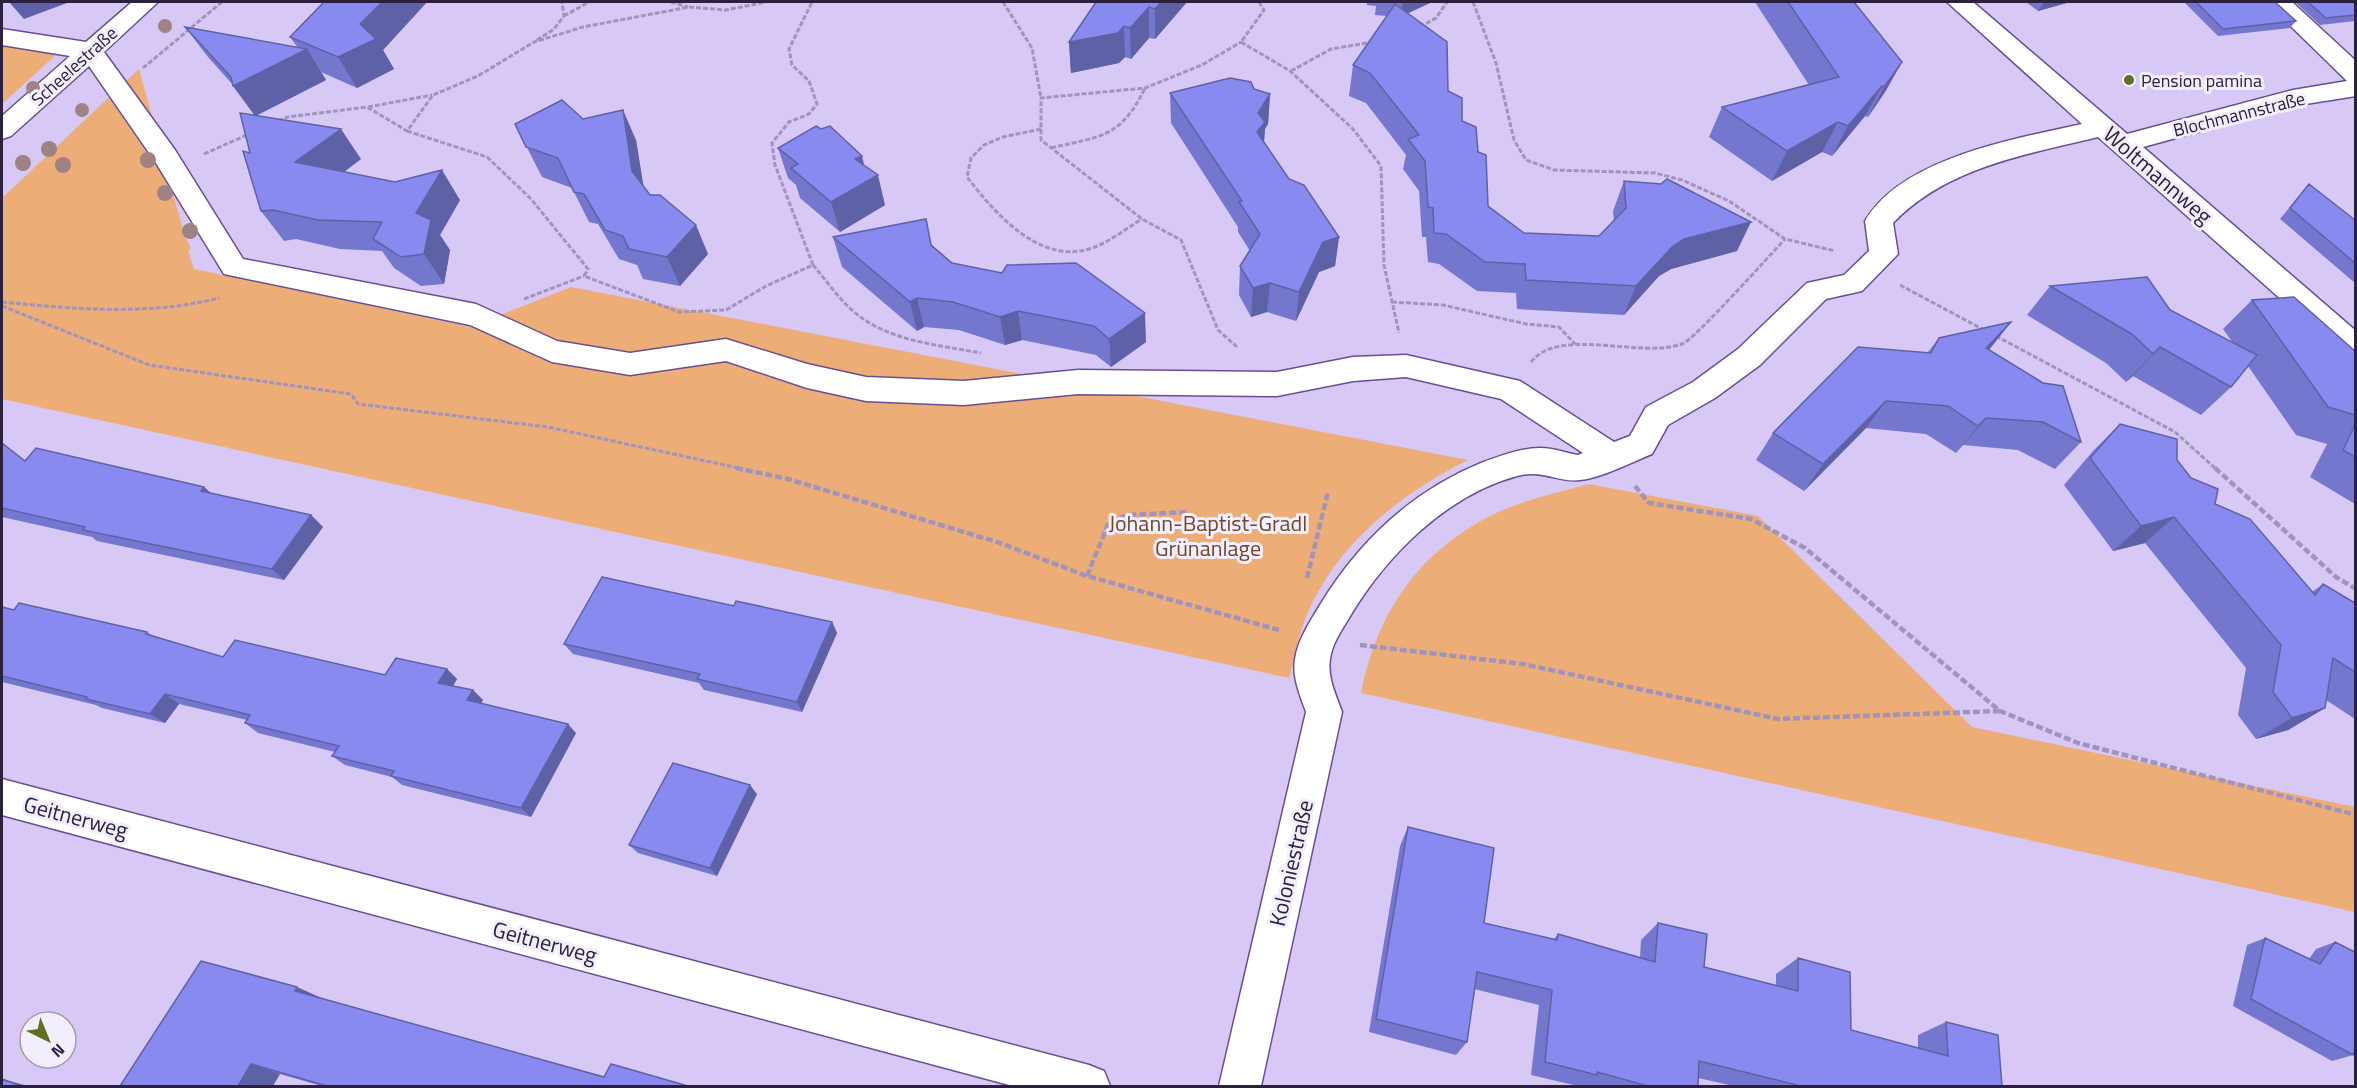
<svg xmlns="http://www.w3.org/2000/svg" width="2357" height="1088" font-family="'Titillium Web',sans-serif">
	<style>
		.green { fill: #edad76 }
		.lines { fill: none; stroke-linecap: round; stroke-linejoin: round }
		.minor-casing { stroke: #694f91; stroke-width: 3 }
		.path-far1 { stroke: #a194bc; stroke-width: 3; stroke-dasharray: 5 2; stroke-linecap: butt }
		.path { stroke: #a194bc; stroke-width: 4.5; stroke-dasharray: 7 3; stroke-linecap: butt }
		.minor { fill: #fff; fill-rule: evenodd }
		.tree { fill: #9e8284 }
		.wall { fill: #7577ce }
		.shaded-wall { fill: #5f61a7 }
		.building { fill: #888aef; stroke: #5f61a7; stroke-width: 1.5 }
		.poi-dot { fill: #5f711e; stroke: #f3eefe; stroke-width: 2 }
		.labels { text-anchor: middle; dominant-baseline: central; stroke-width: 6; stroke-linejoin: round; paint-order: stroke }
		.far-street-label { font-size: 18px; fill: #2b203d; stroke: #f3eefe }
		.far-poi-label { font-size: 18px; fill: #2b203d; stroke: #f3eefe; text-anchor: start }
		.street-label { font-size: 22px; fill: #2b203d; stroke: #f3eefe }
		.park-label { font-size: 22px; fill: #6f4927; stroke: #f3eefe }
	</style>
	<rect width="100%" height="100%" fill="#d7c8f5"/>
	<path class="green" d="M2,44L57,54L2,104Z
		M139,69L185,237L191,248L188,250L194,269L470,327L571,287L1468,460C1398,495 1330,549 1303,625C1297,642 1294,661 1289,678L2,399V198Z
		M1589,484L1758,516L1972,727L2355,807V912L1361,693C1377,614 1416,555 1488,517C1519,501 1556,493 1589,484Z"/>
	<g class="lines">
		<defs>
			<path id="minor" d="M132,2H158L104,52L175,150L243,259L476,304L557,341L630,353L726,339L807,364L866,377L964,381L1078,370L1277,372L1353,357L1406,355L1520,381L1614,442L1630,436L1646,407L1693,382L1738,349L1807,283L1844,275L1869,251L1865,221C1903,157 2016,139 2082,124L1947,2H1973L2127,134L2293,90L2347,81L2266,2H2292L2356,61V96L2293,106L2143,147L2356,331V359L2345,356L2098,137C2025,155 1947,167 1893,223L1898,254L1862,291L1826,299L1760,365L1715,398L1668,425L1652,454C1632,462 1601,478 1580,480C1559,483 1543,469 1517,476C1446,495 1385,557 1349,618C1341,631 1332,644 1330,659C1327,677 1336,695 1342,712L1261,1086H1219L1306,712C1300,695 1292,677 1295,659C1298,639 1310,622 1320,605C1359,541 1411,492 1481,463C1500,456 1518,449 1538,448C1551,447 1566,453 1578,455L1583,453L1501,399L1406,377L1353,381L1277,396L1078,394L964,405L866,401L807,388L726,361L630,375L552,362L470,325L224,274L156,163L89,66L11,136L2,139V116L70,56L2,45V29L86,42Z
				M2,779L1089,1065L1104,1071L1110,1086H1013L2,815Z"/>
		</defs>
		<use href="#minor" class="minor-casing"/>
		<path class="path-far1" d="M671,2L688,7
			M1003,2L1032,48L1041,98
			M1259,2L1264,10L1241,42L1290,71L1353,129L1381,166L1384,265L1399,333
			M1473,2L1496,63L1514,140L1526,160L1554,170L1655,173L1682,180L1729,201L1785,239L1835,251
			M564,16L589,2
			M1420,27L1436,18L1447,2
			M537,40L554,29L564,16L562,2
			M143,68L222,2
			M1291,71L1331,49L1373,42
			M368,107L432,95
			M278,121L288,117L367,107L407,131L433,95L478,76L534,42L583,27L689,7L726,10L766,2
			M1041,129L1003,137L984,145L971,158L967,177C994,212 1038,264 1089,249C1109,243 1125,229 1142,219
			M407,131L487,157L531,199L588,269L584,276L679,312L726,310L766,286L813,265L775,165L772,143L789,122L809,114L817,104L809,81L792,65L789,49L812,2
			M1051,148C1101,136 1121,138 1145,88
			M204,154L249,134
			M813,265C826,280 838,298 853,311C887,341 938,345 981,353
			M1900,285L1986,331
			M524,299L584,276
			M2,302C74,309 148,316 219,298
			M1392,302L1443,305L1526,324L1559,327L1575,344
			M2,306L149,365L351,394L358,404L548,427L743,469
			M1996,336L2175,432L2216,469
			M1237,347L1218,330L1181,240L1142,219L1041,140V98L1145,88L1202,65L1241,42
			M1531,362C1559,326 1640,359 1682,344C1694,340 1770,255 1785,239"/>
		<path class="path" d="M736,468L788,479L997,542L1087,576L1279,630
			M2215,468L2336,577L2356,589
			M1635,486L1649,503L1751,519L1805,548L2000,711L2078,743L2356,815
			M1087,576L1109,522L1127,515L1187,512
			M1307,578L1328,492
			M1360,645L1523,664L1778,719L2000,711"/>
		<use href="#minor" class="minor"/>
	</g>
	<g class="tree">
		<circle cx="165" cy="26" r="7"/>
		<circle cx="33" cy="88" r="7"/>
		<circle cx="82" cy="110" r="7"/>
		<circle cx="49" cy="149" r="8"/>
		<circle cx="148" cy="160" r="8"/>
		<circle cx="23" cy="163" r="8"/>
		<circle cx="63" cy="165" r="8"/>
		<circle cx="165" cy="193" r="8"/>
		<circle cx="190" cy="231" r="8"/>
	</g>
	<path class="wall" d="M324,2H427L383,50L394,69L357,88L321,72L326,80L256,116L361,159L344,172L460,200L440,235L450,250L444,284L421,286L394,268L382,251L340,249L296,239L284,241L261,211L255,115L233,85L208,57L185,27L298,48L290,37Z
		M1096,2H1187L1155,39L1149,38L1131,59L1125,57L1119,63L1071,73L1069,42Z
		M1367,2H1432L1408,13L1448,91L1478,152L1488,206L1524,233L1599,236L1614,221L1613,211L1624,181L1737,251L1671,269L1659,276L1624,315L1517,309L1516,293L1477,291L1439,264L1428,262L1426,237H1422L1419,191L1403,169L1406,155L1366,103L1349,96L1353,65L1387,16L1375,15L1376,6L1367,5Z
		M1755,2H1854L1902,62L1885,92L1868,117L1865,116L1832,156L1822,152L1772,181L1709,137L1722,107L1809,85Z
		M2026,2H2070L2038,11Z
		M2184,2H2275L2296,21L2290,28L2218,36Z
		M2295,2H2355V21L2320,25Z
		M1170,93L1270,94L1268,124L1265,129L1264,142L1289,179L1339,237L1335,266L1319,272L1296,321L1267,312L1251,317L1239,295L1240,266L1250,251L1238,232V227L1171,123Z
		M583,119L636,140L643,186L650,195L708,254L680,286L643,279L637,265L619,259L598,224L589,222L572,188L542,177L515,124Z
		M778,148L865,166L885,205L840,232L800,198L796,185L788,178Z
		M2309,184L2355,220V283L2280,219Z
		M833,237L931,245L952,263L1146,342L1111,367L1096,355L1022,340L1005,345L959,330L924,327L917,331L842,267Z
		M2050,286L2170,310L2233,343L2223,329L2252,300L2355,351V504L2310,477L2327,444L2296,435L2248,366L2231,387L2201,415L2133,376L2126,382L2106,363L2027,315Z
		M2011,322L1989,350L2081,442L2055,469L2018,450L1963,445L1956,453L1926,434L1866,428L1804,491L1756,460L1773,433L1928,352L1939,338Z
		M2120,424L2177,460L2191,478L2215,504L2312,592L2323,584L2355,603V719L2326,700L2325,708L2288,730L2256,739L2238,715L2246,668L2145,543L2113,551L2064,485L2093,451Z
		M2,443L25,461L204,487L211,493L311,515L323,527L284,580L97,541L92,537L2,517Z
		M734,606L832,622L837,633L802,712L704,690L699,683L573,654L564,644Z
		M2,607L14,610L147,632L153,636L223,657L385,675L447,669L457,679L453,686L473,690L483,700L481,704L576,733L531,817L402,785L392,777L345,765L332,756L335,752L258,733L245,723L247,720L179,704L165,723L102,708L96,705L2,682Z
		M757,794L717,876L638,853L629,845Z
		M1408,827L1484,923L1554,939L1558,934L1640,957L1641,940L1658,923L1704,967L1776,985V974L1798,958L1851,1030L1918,1048V1035L1946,1022L2002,1086H1734L1698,1078V1086H1590L1584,1085L1582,1086H1578L1531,1075L1539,1005L1474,989L1467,1042L1456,1055L1369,1032L1400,846Z
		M2265,938L2309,959L2316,949L2335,942L2353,1055L2332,1061L2233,1006L2247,945Z
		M324,999L604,1077L688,1086H322L280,1074L120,1086Z"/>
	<path class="shaded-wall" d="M9,2H67V3L24,19Z
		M382,2H427L383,50L394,69L357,88L338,57L360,24Z
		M1161,2H1187L1155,39V9Z
		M1403,2H1432L1400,17Z
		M2044,2H2070L2038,11Z
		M1149,7V38L1131,59L1130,28Z
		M1124,26L1125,57L1119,63L1071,73L1069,42Z
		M307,49L326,80L255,116L233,86Z
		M1902,62L1885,92L1868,117L1884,87Z
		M1882,86L1865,116L1832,156L1848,126Z
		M1270,94L1268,124L1265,129L1263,153L1255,162L1258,113Z
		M623,110L636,140L646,201L632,171Z
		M1838,122L1822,152L1772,181L1787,151Z
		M341,129L361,159L317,192L295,162Z
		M862,156L868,181L878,175L885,205L840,232L831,202L855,159Z
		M442,170L460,200L440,235L450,250L444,284L424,254L416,213Z
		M1751,222L1737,251L1671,269L1659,276L1624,315L1636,286L1672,247L1684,239Z
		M696,225L708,254L680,286L667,257Z
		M1339,237L1335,266L1319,272L1296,321L1299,292L1323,242Z
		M1270,283L1267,312L1251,317L1253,288Z
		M917,298L924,327L917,331L910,302Z
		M1018,311L1022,340L1005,345L1000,317Z
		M1145,313L1146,342L1111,367L1109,339Z
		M2011,322L1988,351L1986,348Z
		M2160,347L2133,376L2126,382L2153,354Z
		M1886,401L1866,428L1804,491L1823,464Z
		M1986,418L1963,445L1956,453L1978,426Z
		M204,487L217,499L201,491Z
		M311,515L323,527L284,580L272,569Z
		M2174,517L2145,543L2113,551L2141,526Z
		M832,622L837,633L802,712L797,702Z
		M447,669L457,679L449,693L438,683Z
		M473,690L483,700L477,710L467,700Z
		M165,694L179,704L165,723L150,714Z
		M2325,708L2288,730L2256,739L2292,718Z
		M568,724L576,733L531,817L521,808Z
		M750,785L757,794L717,876L710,868Z
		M297,987L324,999L295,991Z
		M251,1064L280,1074L273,1086H238Z
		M2,1079L28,1086H14Z"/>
	<path class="building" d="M324,2H382L360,24L376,39L338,57L290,37Z
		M1096,2H1161L1155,9L1149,7L1130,28L1124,26L1118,33L1069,42Z
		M1788,2H1854L1902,62L1884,87L1882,86L1848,126L1838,122L1787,151L1722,107L1839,77Z
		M2196,2H2275L2296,21L2223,29Z
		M2308,2H2355V15L2326,18Z
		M1395,4L1447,42L1448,91L1462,98V121L1476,127L1478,152L1486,155L1488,206L1524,233L1599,236L1626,208L1624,181L1661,184L1667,179L1751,222L1684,239L1672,247L1636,286L1526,280L1525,264L1485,262L1446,234L1434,233L1433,208L1428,207L1425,161L1408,139L1419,135L1370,73L1353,65Z
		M185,27L307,49L233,86L231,77Z
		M1230,78L1251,82L1254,89L1270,94L1258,113L1265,122L1257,132L1289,179L1304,185L1339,237L1323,242L1299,292L1270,283L1253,288L1240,266L1260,234L1239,202L1242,201L1170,93Z
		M562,100L583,119L623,110L632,171L650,195H660L696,225L667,257L629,249L623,236L605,230L584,194L574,192L558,158L526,147L515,124Z
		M240,113L341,129L295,162L395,182L442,170L416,213L431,220L424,254L401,257L373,239L382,222L318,220L273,210L261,211L243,151L250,153Z
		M816,126L821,129L830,126L862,156L855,159L878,175L831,202L791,168L798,164L778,148Z
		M2309,184L2355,220V263L2290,208Z
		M926,219L931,245L952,263L1002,273L1007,265L1076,263L1145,313L1109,339L1094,326L1018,311L1000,317L953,302L917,298L910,302L833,237Z
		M2147,277L2170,310L2257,355L2231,387L2160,347L2153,354L2132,334L2050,286Z
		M2294,297L2355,351V415L2328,407L2252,300Z
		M2011,322L1986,348L2043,383L2063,386L2081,442L2043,422L1986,418L1978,426L1948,406L1886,401L1823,464L1773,433L1858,347L1931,353L1939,338Z
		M2120,424L2177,439V460L2191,478L2218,489L2215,504L2250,519L2315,595L2323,584L2355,603V672L2333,658L2325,708L2292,718L2273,692L2281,645L2174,517L2141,526L2090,458Z
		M2355,425V457L2343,450Z
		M2,443L25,461L36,448L204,487L201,491L311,515L272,569L83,530L85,527L2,508Z
		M602,577L734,606L736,601L832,622L797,702L697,679L700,674L564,644Z
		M19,603L147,632L146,634L223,657L235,640L385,675L396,658L447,669L438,683L473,690L467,700L568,724L521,808L391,776L394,771L332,756L339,746L245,723L250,715L165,694L150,714L86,699L87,697L2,676V607L14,610Z
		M673,763L750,785L710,868L629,845Z
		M1408,827L1494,848L1484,923L1557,940L1558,934L1655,962L1658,923L1707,934L1704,967L1798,991V958L1850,972L1851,1030L1948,1056L1946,1022L1998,1035L2002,1086H1797V1085L1699,1061L1698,1086H1648L1597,1072V1075L1545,1062L1552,990L1477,972L1467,1042L1376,1019Z
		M2265,938L2320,964L2335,942L2355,952V1049L2353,1055L2251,999Z
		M201,961L297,987L295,991L604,1077L611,1064L688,1086H327L251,1064L238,1086H120Z
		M2,1079L16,1084L14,1086H2Z"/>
	<circle class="poi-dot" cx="2129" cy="80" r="6"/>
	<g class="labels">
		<g class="far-street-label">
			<text transform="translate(74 66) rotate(-42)">Scheelestraße</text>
			<text transform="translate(2239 114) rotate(-14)">Blochmannstraße</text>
		</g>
		<g class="far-poi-label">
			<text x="2141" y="80">Pension pamina</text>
		</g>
		<g class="street-label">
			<text transform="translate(2158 175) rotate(41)">Woltmannweg</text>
			<text transform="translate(76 817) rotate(15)">Geitnerweg</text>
			<text transform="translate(1291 863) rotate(-77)">Koloniestraße</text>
			<text transform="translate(545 942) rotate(15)">Geitnerweg</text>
		</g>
		<g class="park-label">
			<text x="1208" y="523">Johann-Baptist-Gradl<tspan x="1208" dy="25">Grünanlage</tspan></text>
		</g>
	</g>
	<rect width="2357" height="1088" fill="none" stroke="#2b203d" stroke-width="6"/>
	<g transform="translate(48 1040) rotate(137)"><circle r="28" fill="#f3eefe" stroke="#a39cb1" stroke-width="1.5"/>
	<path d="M0-4.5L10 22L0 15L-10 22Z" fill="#5f711e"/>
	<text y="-9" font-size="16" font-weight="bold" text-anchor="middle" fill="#2b203d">N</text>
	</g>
</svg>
